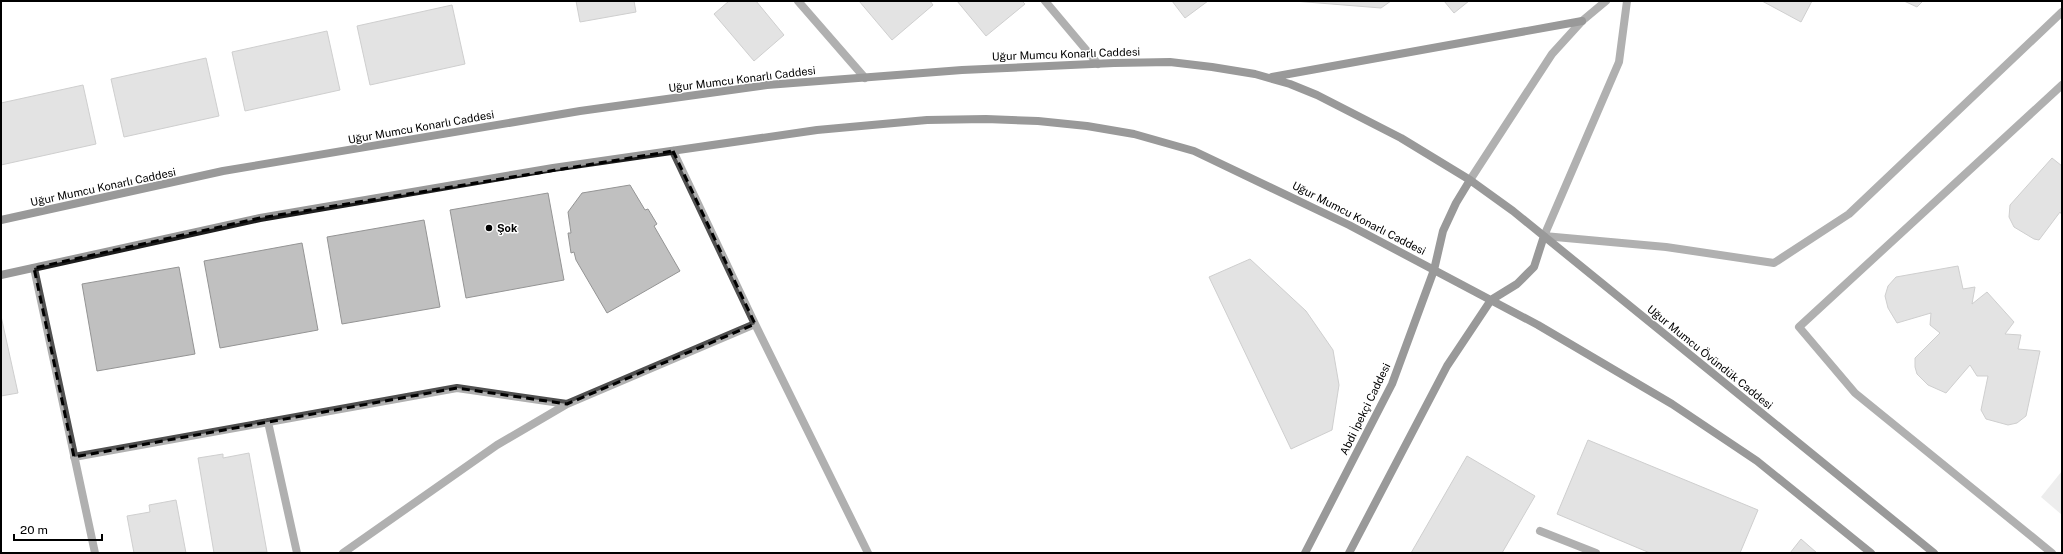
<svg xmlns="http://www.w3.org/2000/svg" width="2063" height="554" font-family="'Public Sans',sans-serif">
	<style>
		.green { fill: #d7d7d7 }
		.building { fill: #c0c0c0; stroke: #949494 }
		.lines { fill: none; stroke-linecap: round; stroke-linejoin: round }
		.lane { stroke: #505050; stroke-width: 8 }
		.street { stroke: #505050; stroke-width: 8 }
		.secondary { stroke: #1d1d1d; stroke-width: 8 }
		.marked { fill: none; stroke: #000; stroke-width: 3; stroke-dasharray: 8 5; stroke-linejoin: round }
		.poi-dot { fill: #000; stroke: #fff; stroke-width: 1.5 }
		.labels { text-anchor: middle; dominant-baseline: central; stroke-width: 3; stroke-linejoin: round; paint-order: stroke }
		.street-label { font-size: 11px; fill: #000; stroke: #fff }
		.poi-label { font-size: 11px; font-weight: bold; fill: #000; stroke: #fff; text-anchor: start }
	</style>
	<rect width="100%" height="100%" fill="#fff"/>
	<path class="green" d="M2062,471V515L2041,497Z"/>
	<path class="building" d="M576,1H634L636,12L580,22Z
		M729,1H756L784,35L754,61L714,14Z
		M859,1H930L933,5L892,40Z
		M957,1H1022L1025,4L986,36Z
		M1172,1H1208L1185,18Z
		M1294,1H1391L1381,8Z
		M1444,1H1469L1454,13Z
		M1762,1H1812L1801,22Z
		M1904,1H1923L1917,7Z
		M452,5L465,64L370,85L357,26Z
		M327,31L340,90L245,111L232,52Z
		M206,58L219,116L124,137L111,79Z
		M83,85L96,144L1,165V103Z
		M2052,158L2062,166V215L2060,212L2039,240L2034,239L2014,227L2009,217L2010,205Z
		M630,185L645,210L648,209L657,224L654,226L680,271L607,313L576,260L574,252L571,253L568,233H571L568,212L582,193Z
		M548,193L564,280L466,298L450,210Z
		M424,220L440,307L342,324L327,237Z
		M302,243L318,330L220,348L204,261Z
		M1250,259L1306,311L1333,350L1339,385L1332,430L1291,449L1209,277Z
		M1958,266L1963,289L1975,287L1972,304L1987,292L2014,322L2005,334L2021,335L2018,349L2040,351L2026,416L2017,423L2008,425L1986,419L1981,410L1988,376H1977L1970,365L1946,393L1928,385L1917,374L1915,367V358L1940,333L1930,325L1931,313L1897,323L1888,308L1885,296L1888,286L1896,277Z
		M179,267L195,354L97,371L82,284Z
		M1,316L18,393L1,396Z
		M1588,440L1758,510L1740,553H1650L1557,514Z
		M249,453L267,552L214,553L198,458L223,454V458Z
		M1467,456L1535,496L1502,553H1411Z
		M176,500L186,553H134L127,516L150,512L149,505Z
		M1801,539L1817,553H1790Z"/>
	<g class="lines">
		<path class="lane" d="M1540,531L1596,553"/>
		<path class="street" d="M798,1L865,78
			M1045,1L1098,64
			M1627,1L1619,62L1544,236L1666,247L1774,263L1849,214L2062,12
			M673,151L755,324L868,553
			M1470,180L1552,54L1582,21L1606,1
			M34,268L95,553
			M268,422L297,553
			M74,457L457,388L567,404
			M343,553L497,445L567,404L755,324
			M2052,553L1855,393L1799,327L2062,85"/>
		<path class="secondary" d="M1272,77L1582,21
			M1,220L223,171L580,111L767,85L962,70L1114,63L1170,62L1212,67L1255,74L1290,84L1317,95L1401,138L1470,180L1513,211L1934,553
			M1,275L260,218L553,168L817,130L927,120L986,119L1038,121L1087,126L1134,134L1194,151L1349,225L1538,325L1672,404L1757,461L1871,553
			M1305,553L1392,384L1434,270L1443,231L1456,203L1470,180
			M1349,553L1447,366L1491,300L1517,284L1534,267L1544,236"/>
	</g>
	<path d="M0 0H2063V554H0ZM673,151L755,324L567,404L457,388L74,457L34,268L260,218Z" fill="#fff" fill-opacity=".55" fill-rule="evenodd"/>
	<path class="marked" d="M673,151L755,324L567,404L457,388L74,457L34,268L260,218Z"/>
	<circle class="poi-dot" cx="489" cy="228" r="4"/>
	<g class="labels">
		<g class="street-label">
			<text transform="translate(1066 54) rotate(-2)">Uğur Mumcu Konarlı Caddesi</text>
			<text transform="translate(742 79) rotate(-7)">Uğur Mumcu Konarlı Caddesi</text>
			<text transform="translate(421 127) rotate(-10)">Uğur Mumcu Konarlı Caddesi</text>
			<text transform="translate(103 187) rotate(-12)">Uğur Mumcu Konarlı Caddesi</text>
			<text transform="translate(1359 218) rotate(27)">Uğur Mumcu Konarlı Caddesi</text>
			<text transform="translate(1710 357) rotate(39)">Uğur Mumcu Övündük Caddesi</text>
			<text transform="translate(1365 409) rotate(-64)">Abdi İpekçi Caddesi</text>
		</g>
		<g class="poi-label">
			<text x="497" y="228">Şok</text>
		</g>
	</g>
	<rect width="2063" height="554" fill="none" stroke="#000000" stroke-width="4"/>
	<path d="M14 534v6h88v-6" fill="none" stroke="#000000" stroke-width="2"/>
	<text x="20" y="534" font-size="12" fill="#000000" stroke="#ffffff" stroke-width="3" paint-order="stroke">20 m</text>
</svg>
